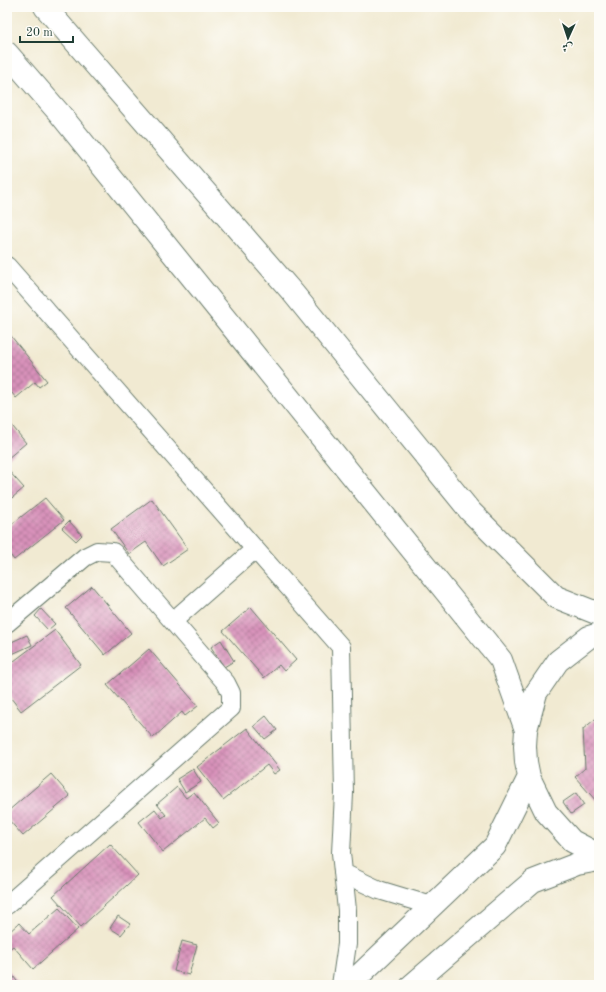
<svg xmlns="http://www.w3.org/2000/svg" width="606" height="992" font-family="'Old Standard TT',Amiri,serif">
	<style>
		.building { fill: url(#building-cross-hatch) }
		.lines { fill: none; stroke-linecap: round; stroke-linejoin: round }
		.minor-casing { stroke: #687a6b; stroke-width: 20 }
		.tertiary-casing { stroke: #687a6b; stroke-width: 24 }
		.minor { stroke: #fff; stroke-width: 18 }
		.tertiary { stroke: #fff; stroke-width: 22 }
	</style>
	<defs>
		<pattern id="building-cross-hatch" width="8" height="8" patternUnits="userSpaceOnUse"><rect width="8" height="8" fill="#d891ba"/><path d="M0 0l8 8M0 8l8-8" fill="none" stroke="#af7898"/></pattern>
	</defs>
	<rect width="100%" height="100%" fill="#fdfcf7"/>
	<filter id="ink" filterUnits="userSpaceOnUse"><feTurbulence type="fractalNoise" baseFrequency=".025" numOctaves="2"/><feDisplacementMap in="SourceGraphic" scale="8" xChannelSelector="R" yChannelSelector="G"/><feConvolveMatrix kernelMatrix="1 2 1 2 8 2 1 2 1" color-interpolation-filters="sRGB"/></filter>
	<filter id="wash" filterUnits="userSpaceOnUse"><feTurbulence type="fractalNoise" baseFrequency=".012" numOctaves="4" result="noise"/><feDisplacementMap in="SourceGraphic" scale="16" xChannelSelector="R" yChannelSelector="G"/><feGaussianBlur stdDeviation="0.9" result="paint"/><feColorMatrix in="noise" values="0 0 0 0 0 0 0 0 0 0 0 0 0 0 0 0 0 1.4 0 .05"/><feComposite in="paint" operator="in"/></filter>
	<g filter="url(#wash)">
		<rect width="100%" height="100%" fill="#f1ead2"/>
		<g id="blocks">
			<path class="building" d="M7,331L47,381L39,387L35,382L16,398L7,387Z
				M9,422L26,443L7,459V423Z
				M7,469L24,488L7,502Z
				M45,498L64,520L14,560L7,551V528Z
				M152,499L188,549L163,566L146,542L129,554L111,529Z
				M69,521L82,535L76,541L62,528Z
				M92,586L131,633L105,655L66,608Z
				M251,607L296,660L284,671L279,665L264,678L223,631Z
				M41,609L55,624L48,630L35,616Z
				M55,630L81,665L21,711L7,693V660L10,664Z
				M27,635L32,645L10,655L7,649V644Z
				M221,640L234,661L224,667L211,647Z
				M149,649L198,706L185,716L182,712L153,738L107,685Z
				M266,716L277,730L265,739L254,726Z
				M599,716V802H597L575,777L585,768L583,729Z
				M247,728L280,770L274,774L267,765L223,800L197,767Z
				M193,769L201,782L185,792L177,779Z
				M51,774L70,796L23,836L7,818V812Z
				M177,787L186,798L194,792L219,823L213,828L205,818L163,852L139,822L155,809L162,818L166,815L157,804Z
				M576,793L584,805L571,814L563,802Z
				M110,844L138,875L81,927L53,896Z
				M59,908L78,929L33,969L13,946L7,951V934L19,923L29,934Z
				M118,916L130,924L121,935L110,928Z
				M182,941L197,945L189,975L174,971Z
				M7,968L20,985H7Z"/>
		</g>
	</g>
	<g filter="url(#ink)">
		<use href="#blocks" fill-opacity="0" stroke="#687a6b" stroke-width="1"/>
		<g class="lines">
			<defs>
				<path id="minor" d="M7,266L341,647L344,793L341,853L347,910V944L341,985
					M173,621L255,549
					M7,623L85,557L97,551L113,552L226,683L231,693V708L7,905
					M343,873L379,890L432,906"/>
				<path id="tertiary" d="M45,7L293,293L470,511L556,597L599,614
					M7,53L60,114L501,660L526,730
					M599,634L589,637L558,661L536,693L526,730L525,746L526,762L529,777L546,812L572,841L599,855
					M349,985L495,846L529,777
					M412,985L533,881L577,864L599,860"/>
			</defs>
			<use href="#minor" class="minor-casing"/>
			<use href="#tertiary" class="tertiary-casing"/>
			<use href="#minor" class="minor"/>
			<use href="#tertiary" class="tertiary"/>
		</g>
	</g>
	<rect width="606" height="992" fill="none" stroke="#fdfcf7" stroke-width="24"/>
	<g transform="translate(568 38) rotate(183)" stroke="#fdfcf7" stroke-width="3" paint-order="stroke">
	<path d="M0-3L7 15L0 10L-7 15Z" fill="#1f3d34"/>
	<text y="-6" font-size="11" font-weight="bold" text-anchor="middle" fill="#1f3d34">ش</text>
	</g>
	<path d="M20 36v6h53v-6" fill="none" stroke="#1f3d34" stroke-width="2"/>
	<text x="26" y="36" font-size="12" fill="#1f3d34" stroke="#fdfcf7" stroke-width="3" paint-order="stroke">20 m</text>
</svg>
